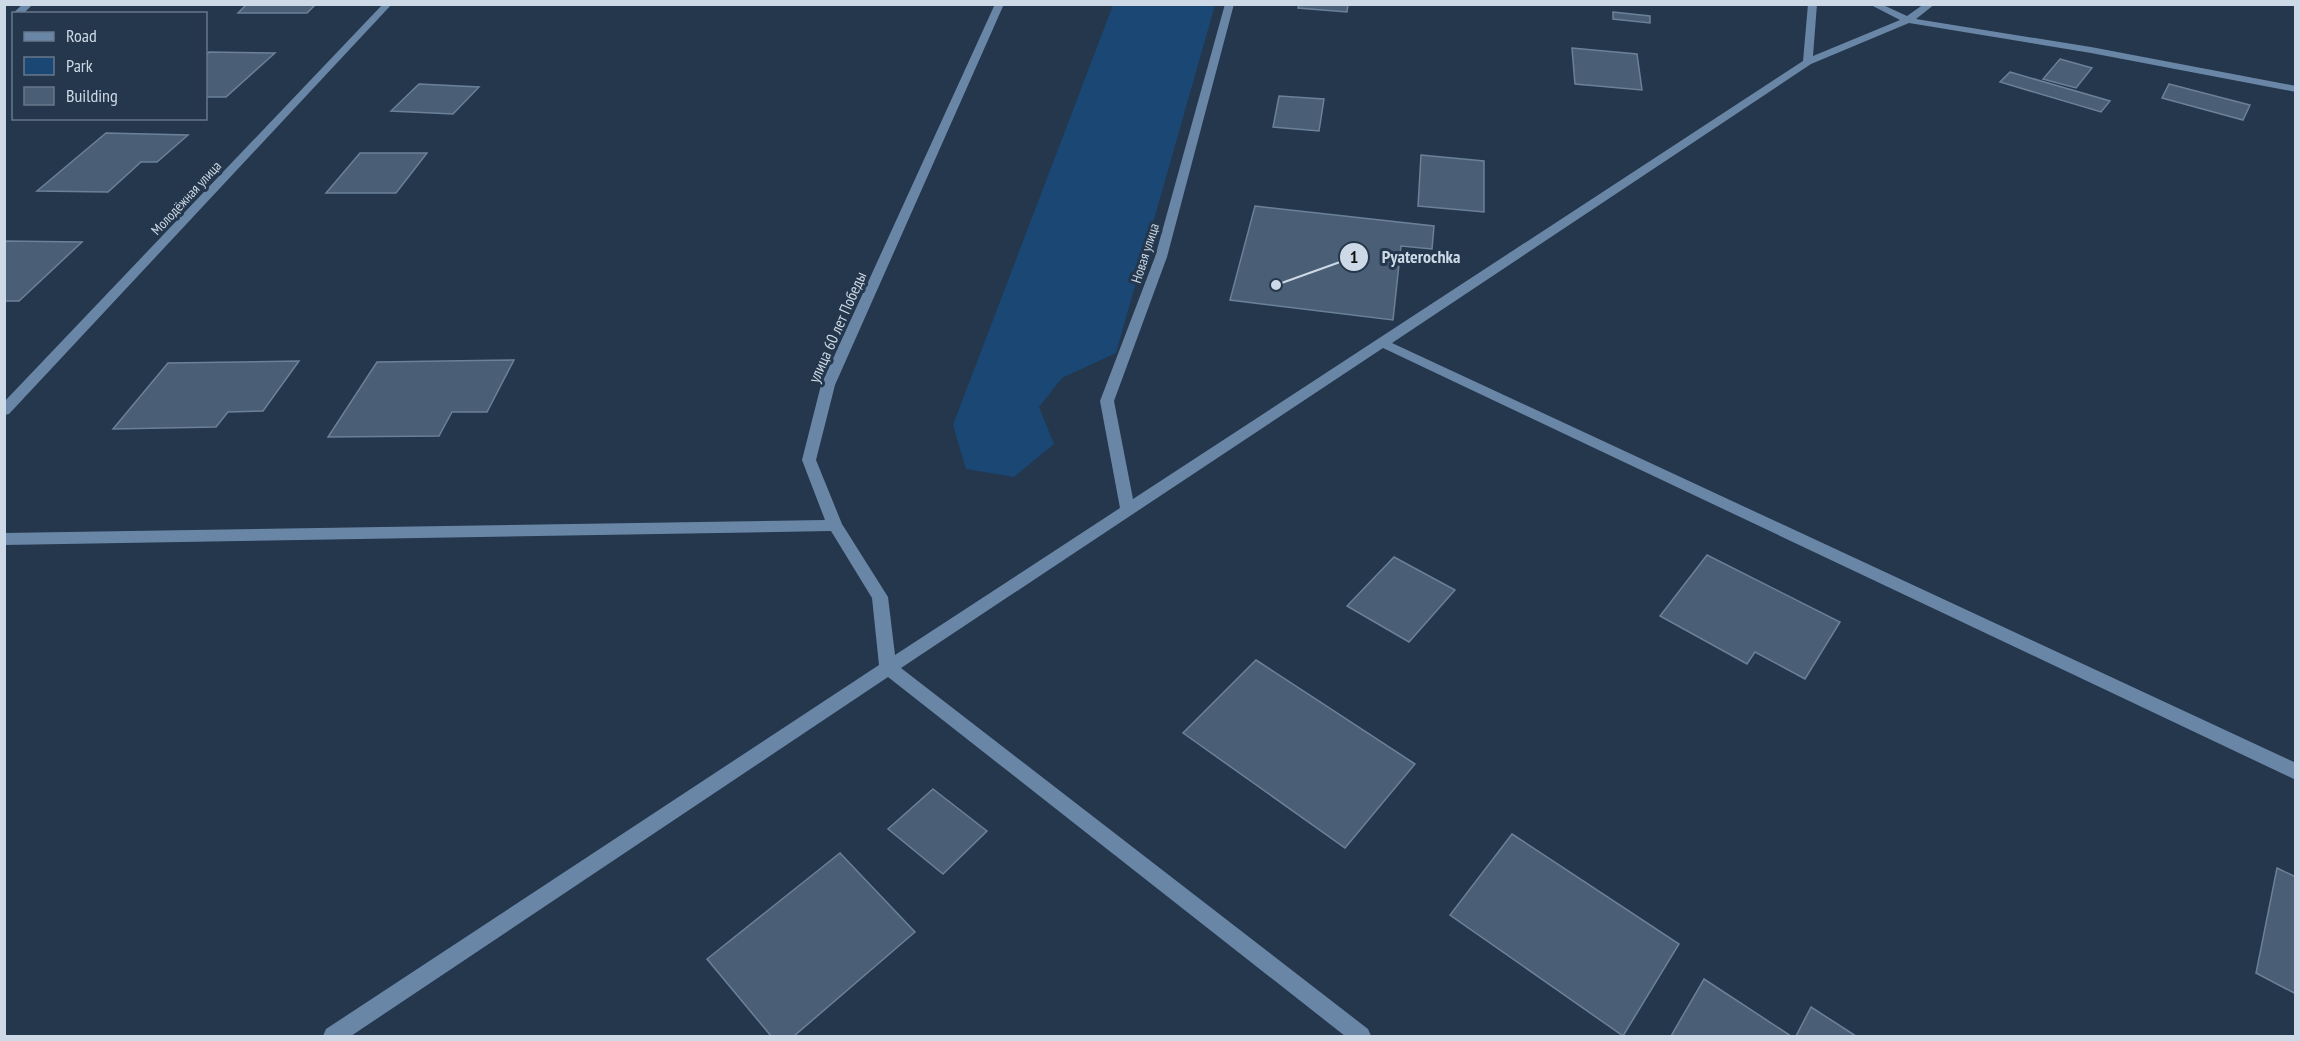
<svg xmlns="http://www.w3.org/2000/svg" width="2300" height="1041" font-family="'PT Sans Narrow',sans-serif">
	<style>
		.green { fill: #1a4773 }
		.building { fill: #4a5f76; stroke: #6b8199; stroke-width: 1.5 }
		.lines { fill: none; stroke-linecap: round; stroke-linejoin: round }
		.minor { fill: #6a86a6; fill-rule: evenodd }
		.labels { text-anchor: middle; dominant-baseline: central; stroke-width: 6; stroke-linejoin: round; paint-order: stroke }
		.far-street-label { font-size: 14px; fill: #cdd9e6; stroke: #24374c }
		.street-label { font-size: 16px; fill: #cdd9e6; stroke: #24374c }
		.leader { fill: none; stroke: #cdd9e6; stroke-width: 2 }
		.callout-dot { fill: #cdd9e6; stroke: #24374c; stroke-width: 2 }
		.mark-label { font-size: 18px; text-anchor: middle; font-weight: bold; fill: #111 }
		.callout-label { font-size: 18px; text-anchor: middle; font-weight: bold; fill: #cdd9e6; stroke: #24374c; stroke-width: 6; stroke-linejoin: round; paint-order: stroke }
	</style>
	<rect width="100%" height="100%" fill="#24374c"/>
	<path class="green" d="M1113,5H1215L1116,353L1062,378L1039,407L1054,444L1014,477L966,469L953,425Z"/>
	<path class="building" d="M247,4H316L307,13H238Z
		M1299,4H1348L1347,12L1298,8Z
		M1613,12L1650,16V23L1613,19Z
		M1572,48L1637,54L1642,90L1575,84Z
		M209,52L275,53L226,97H206V55Z
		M2060,59L2092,68L2076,88L2043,79Z
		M2010,72L2110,101L2101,112L2000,82Z
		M419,84L479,87L453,114L391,111Z
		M2169,84L2250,105L2243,120L2162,98Z
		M1279,96L1324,99L1319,131L1273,127Z
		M106,133L188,135L157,162H141L108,192L37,191Z
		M360,153H427L396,193H326Z
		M1421,155L1484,161V212L1418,206Z
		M1255,206L1434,226L1432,249L1401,246L1393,320L1230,300Z
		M4,241L82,242L19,301H4Z
		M514,360L487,412H452L439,436L328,437L377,362Z
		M299,361L263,411L228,412L216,427L113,429L168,363Z
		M1707,555L1840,622L1805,679L1755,652L1747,664L1660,616Z
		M1394,557L1455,590L1409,642L1347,606Z
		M1256,660L1415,764L1345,848L1183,733Z
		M933,789L987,831L943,874L888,829Z
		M1512,834L1679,944L1623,1036L1450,915Z
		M840,853L915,932L794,1036H771L707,959Z
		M2277,868L2296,877V994L2256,973Z
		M1704,979L1791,1036H1671Z
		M1811,1007L1856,1036H1796Z"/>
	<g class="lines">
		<path class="minor" d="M23,4H33L23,14H14V16L12,14Z
			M383,4H392L9,414L4,415V402Z
			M995,4H1004L835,385L816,460L842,524L888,597L895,655L1120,508L1100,401L1155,257L1225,4H1234L1167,257L1114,401L1133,499L1803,61L1808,4H1817L1813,56L1900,20L1869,4H1881L1907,16L1924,4H1935L1916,19L2091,47L2296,86V92L2091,53L1909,23L1811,64L1392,343L2296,763V780L1383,348L901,668L1368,1029L1371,1036H1345L888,677L351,1036H323L326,1029L879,665L872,598L831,531L4,545V533L825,520L802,460L821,385Z"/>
	</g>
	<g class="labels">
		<g class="far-street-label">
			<text transform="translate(186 198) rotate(-47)">Молодёжная улица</text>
			<text transform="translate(1145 253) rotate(-72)">Новая улица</text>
		</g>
		<g class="street-label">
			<text transform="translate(837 327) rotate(-66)">улица 60 лет Победы</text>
		</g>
	</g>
	<path class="leader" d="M1276 285L1354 257"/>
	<g class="callout-dot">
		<circle cx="1276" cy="285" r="6"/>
		<circle cx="1354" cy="257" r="15"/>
	</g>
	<g class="mark-label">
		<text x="1354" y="263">1</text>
	</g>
	<g class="callout-label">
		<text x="1421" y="263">Pyaterochka</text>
	</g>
	<rect width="2300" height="1041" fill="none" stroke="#cdd9e6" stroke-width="12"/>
	<rect x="12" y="12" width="195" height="108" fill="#24374c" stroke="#68788a" stroke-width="1.5"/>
	<rect x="24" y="32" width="30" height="9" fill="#6a86a6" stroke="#68788a" stroke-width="1.5"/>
	<text x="66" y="42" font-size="18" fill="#cdd9e6">Road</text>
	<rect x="24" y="57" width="30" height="18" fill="#1a4773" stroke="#68788a" stroke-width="1.5"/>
	<text x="66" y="72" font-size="18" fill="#cdd9e6">Park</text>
	<rect x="24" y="87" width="30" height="18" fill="#4a5f76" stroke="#68788a" stroke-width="1.5"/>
	<text x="66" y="102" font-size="18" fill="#cdd9e6">Building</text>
</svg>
